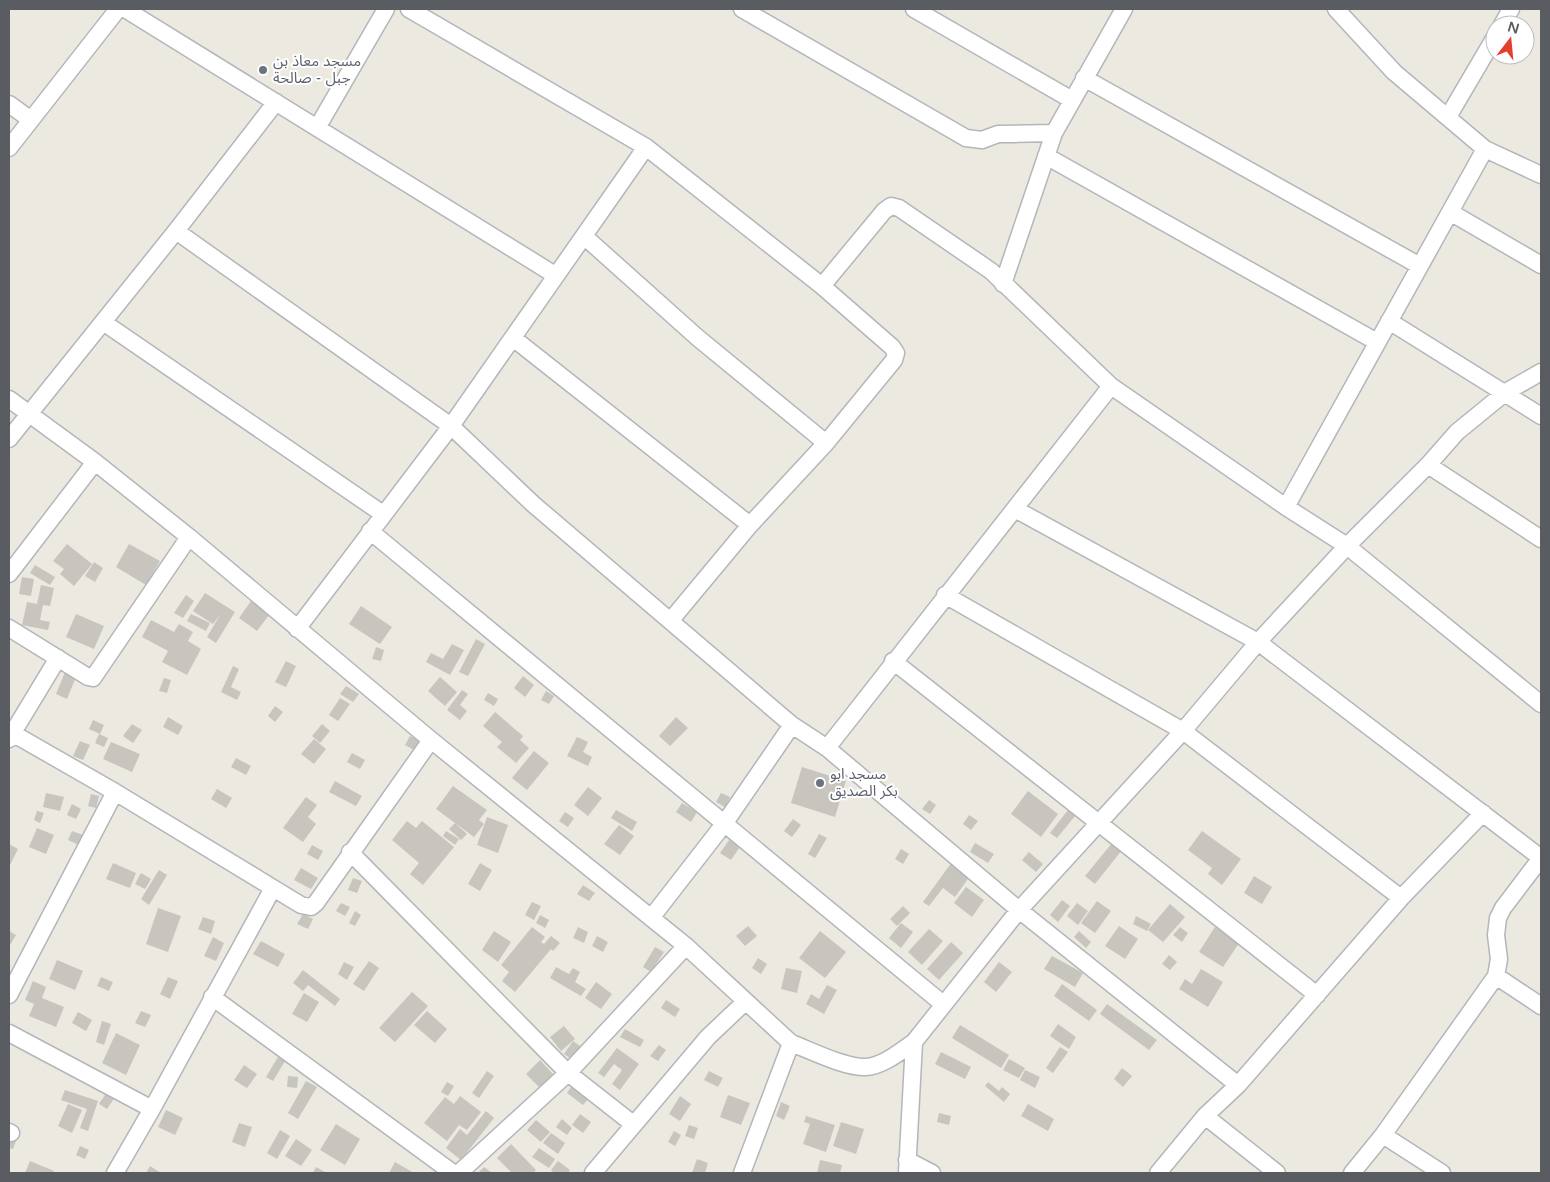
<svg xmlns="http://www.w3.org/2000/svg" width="1550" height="1182" font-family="'Varela Round','Noto Sans Arabic',sans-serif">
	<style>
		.building { fill: #c8c5bf }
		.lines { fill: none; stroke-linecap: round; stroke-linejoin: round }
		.street-casing { stroke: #b3b6ba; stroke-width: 19 }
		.street { stroke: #fff; stroke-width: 16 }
		.worship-dot { fill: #6b7280; stroke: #fff; stroke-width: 2 }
		.labels { text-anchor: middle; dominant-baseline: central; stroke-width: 4; stroke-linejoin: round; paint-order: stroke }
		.worship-label { font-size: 15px; fill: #5b616d; stroke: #fff; text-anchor: start }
	</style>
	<rect width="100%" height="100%" fill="#ebe9e0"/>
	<path class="building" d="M67,544L92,564L74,586L60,574L64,569L53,561Z
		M129,544L160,561L146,585L116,567Z
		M94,562L103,568L95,582L85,576Z
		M35,565L55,577L50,585L30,573Z
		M22,577L34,579L31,596L19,594Z
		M41,585L54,588L50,606L43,605L40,620L50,622L48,630L22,625L27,602L37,604Z
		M205,593L235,612L216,643L207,637L220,615L213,624L193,611Z
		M186,595L194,601L183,618L174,613Z
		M251,601L269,615L257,631L239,618Z
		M361,606L392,627L380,644L349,624Z
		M76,614L104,626L94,649L66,637Z
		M191,614L210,623L206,631L187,621Z
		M151,620L174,632L179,624L193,632L188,641L201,649L187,675L162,662L168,651L142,637Z
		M476,639L485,644L468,676L459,672Z
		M452,644L464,650L450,675L426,662L431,653L443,659Z
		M376,647L384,650L381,661L372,659Z
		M286,661L296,666L286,687L275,682Z
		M233,666L239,669L231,687L241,692L237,700L221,692Z
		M65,672L76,677L67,699L56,694Z
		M523,676L534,685L525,697L514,688Z
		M440,677L457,692L445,706L428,691Z
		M164,678L171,680L167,693L159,691Z
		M346,686L359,694L353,702L340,694Z
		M462,690L468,694L460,705L467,711L460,720L447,710Z
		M546,691L554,696L549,704L541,700Z
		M488,693L498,699L494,706L484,700Z
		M340,698L350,704L338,721L329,715Z
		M275,706L283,712L275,722L268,716Z
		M495,712L523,736L520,740L529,748L516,763L497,747L502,742L483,726Z
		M168,717L183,726L178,735L163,727Z
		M676,717L688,728L670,746L659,736Z
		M93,720L104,725L100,734L89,729Z
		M132,724L142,730L133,743L123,736Z
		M322,724L330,731L320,743L312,736Z
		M99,734L108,738L104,747L95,743Z
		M410,736L420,741L414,750L405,745Z
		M577,737L588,742L583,752L592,757L588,766L567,756Z
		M314,739L326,749L314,764L301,754Z
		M80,741L90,745L83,760L73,756Z
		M111,742L140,754L132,772L103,759Z
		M534,751L549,763L527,790L512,778Z
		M352,753L365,760L360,769L347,762Z
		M236,758L251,766L246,775L231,767Z
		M802,767L846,781L835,817L791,803Z
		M335,781L362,796L356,806L329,792Z
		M453,786L487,810L479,820L484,824L474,837L436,809Z
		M588,787L602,798L588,816L574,805Z
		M217,789L232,798L226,808L211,799Z
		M1028,791L1058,814L1041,837L1011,814Z
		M46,793L64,797L60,811L43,807Z
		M721,793L730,797L725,807L716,802Z
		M91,794L99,796L96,808L88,806Z
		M306,797L317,805L308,817L316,824L303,842L283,828Z
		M929,800L936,805L930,814L922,809Z
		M682,803L697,812L691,822L676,812Z
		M72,804L81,809L76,819L67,815Z
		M616,810L637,822L632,831L611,818Z
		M1068,810L1075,816L1057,838L1050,833Z
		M37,811L44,813L40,823L34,820Z
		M565,812L574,818L568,827L559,821Z
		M969,815L978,821L971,830L963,824Z
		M487,817L508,825L498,853L477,845Z
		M793,819L801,825L792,837L784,831Z
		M407,821L416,828L422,821L454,847L423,885L410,874L419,863L392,840Z
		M455,823L467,834L461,840L449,829Z
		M619,825L634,836L620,855L604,844Z
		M37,828L54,835L46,854L29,847Z
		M72,831L83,835L79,845L68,840Z
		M446,831L459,839L455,845L443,836Z
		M1202,831L1241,859L1222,885L1208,874L1212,868L1188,850Z
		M819,834L827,838L815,858L808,854Z
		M729,840L740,847L731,860L720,853Z
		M1113,842L1122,850L1095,884L1085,876Z
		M975,843L994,854L988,863L970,852Z
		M9,844L18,849L9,867Z
		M312,845L323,851L318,860L307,854Z
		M901,849L909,854L903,864L895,859Z
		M1029,852L1043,864L1036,872L1022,860Z
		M952,862L970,876L955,897L943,888L929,906L923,902Z
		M113,863L136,873L130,888L106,879Z
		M480,863L492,870L480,891L468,884Z
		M301,868L318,878L311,889L294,880Z
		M159,870L167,875L149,905L141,899Z
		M141,873L151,879L145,889L135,884Z
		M1254,876L1272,887L1262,904L1244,893Z
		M353,878L362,881L357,893L348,890Z
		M583,885L595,893L589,901L577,894Z
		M966,887L984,900L972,917L954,903Z
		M1062,900L1070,906L1058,922L1050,915Z
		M1097,901L1111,911L1095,933L1081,923Z
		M532,902L541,906L534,920L525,915Z
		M341,903L350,907L345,916L336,911Z
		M1077,903L1088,911L1078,925L1067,916Z
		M1170,904L1185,917L1163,942L1148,930Z
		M903,906L910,913L897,926L890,919Z
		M158,908L181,916L168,952L146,944Z
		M355,911L361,915L355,926L349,923Z
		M303,914L313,919L308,929L297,924Z
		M540,915L549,920L545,928L536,923Z
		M1136,916L1151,924L1147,931L1133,924Z
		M203,917L215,921L211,934L198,929Z
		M901,923L913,932L901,948L889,938Z
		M748,926L757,936L745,946L736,936Z
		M1119,926L1138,939L1125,959L1105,946Z
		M532,927L545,937L541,942L544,944L551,936L560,943L553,951L551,949L515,992L502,981L509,972L501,965Z
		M578,927L588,932L584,943L573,938Z
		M1180,927L1188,933L1182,942L1173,935Z
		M1215,927L1239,943L1223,967L1199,952Z
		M929,929L943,941L922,965L908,952Z
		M9,931L16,935L9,947Z
		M494,931L511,942L498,962L482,950Z
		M820,931L846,952L825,978L799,958Z
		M1079,931L1091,942L1086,948L1074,937Z
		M597,936L608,942L603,952L592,946Z
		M213,937L224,943L216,961L204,956Z
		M261,941L285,954L278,967L253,954Z
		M951,942L963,953L939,980L927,969Z
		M655,947L664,952L651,972L643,967Z
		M1169,955L1177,962L1170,970L1162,964Z
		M1052,956L1083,973L1075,987L1044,969Z
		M758,958L767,964L761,974L752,968Z
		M57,960L83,971L75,990L49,979Z
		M369,961L379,968L364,991L353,984Z
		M344,962L354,967L347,980L338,974Z
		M999,962L1012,972L996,992L984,982Z
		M556,967L569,974L573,968L580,972L575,982L586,989L581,996L550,978Z
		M786,968L802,971L797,993L781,989Z
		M1201,969L1223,982L1208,1007L1179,989L1185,979L1192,984Z
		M303,970L340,999L335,1006L308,985L303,991L293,983Z
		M101,977L113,982L109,991L97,986Z
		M168,977L178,981L170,999L160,994Z
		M33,981L46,987L42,998L64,1007L56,1027L29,1016L34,1004L25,1000Z
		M596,982L612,994L601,1009L585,998Z
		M1062,984L1097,1010L1089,1021L1054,996Z
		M827,985L837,990L824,1014L806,1004L811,994L819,999Z
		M412,992L428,1006L395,1042L379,1028Z
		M304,993L319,1002L307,1022L292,1014Z
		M666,1000L680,1009L675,1017L661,1008Z
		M1107,1004L1157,1040L1149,1050L1100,1014Z
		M141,1011L151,1015L145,1027L135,1023Z
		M427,1011L447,1029L435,1043L414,1025Z
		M78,1012L92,1020L86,1031L72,1023Z
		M102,1021L111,1024L104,1045L96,1042Z
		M1058,1024L1076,1037L1069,1049L1050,1036Z
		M960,1025L1009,1055L1001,1068L952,1038Z
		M564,1026L575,1039L561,1051L550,1037Z
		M625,1029L644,1040L640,1047L620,1037Z
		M116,1033L140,1045L126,1075L102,1063Z
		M573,1041L583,1048L573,1060L564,1054Z
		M659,1045L666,1050L658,1061L650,1056Z
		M1060,1047L1068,1052L1053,1073L1046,1068Z
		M617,1048L639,1064L620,1090L612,1084L622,1070L614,1064L604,1077L598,1073Z
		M941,1052L971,1067L965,1079L935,1064Z
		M278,1057L285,1061L273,1081L266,1077Z
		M1009,1059L1025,1068L1019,1078L1003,1070Z
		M540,1060L553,1074L540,1088L526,1074Z
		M244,1065L257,1074L247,1088L234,1080Z
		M1122,1068L1132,1076L1123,1087L1114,1079Z
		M1025,1070L1040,1077L1035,1088L1020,1080Z
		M487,1071L494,1076L479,1098L472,1093Z
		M709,1071L723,1078L718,1087L704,1080Z
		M288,1076L298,1077L297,1088L287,1087Z
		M306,1081L317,1087L298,1119L288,1113Z
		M447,1082L454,1086L448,1096L441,1092Z
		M988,1082L999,1091L1002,1087L1010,1094L1004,1102L985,1086Z
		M573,1084L590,1097L583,1105L567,1093Z
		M65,1090L98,1101L88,1131L80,1128L87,1109L61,1100Z
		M107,1092L115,1097L107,1109L99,1104Z
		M728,1095L750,1103L741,1125L720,1117Z
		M460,1096L481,1112L467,1130L459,1125L447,1141L424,1123L445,1097L454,1104Z
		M680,1096L691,1104L680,1121L669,1114Z
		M781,1102L790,1106L784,1120L776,1116Z
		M68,1104L82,1110L72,1133L58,1126Z
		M1028,1104L1054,1119L1048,1131L1021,1116Z
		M166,1110L183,1118L175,1135L158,1127Z
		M486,1111L494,1118L461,1160L446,1148L460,1129L467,1135Z
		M939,1113L951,1116L949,1125L937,1122Z
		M580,1114L591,1122L583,1133L572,1125Z
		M806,1116L835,1125L826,1152L803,1144L810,1124L804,1122Z
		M562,1119L572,1128L567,1135L556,1127Z
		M536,1120L550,1132L541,1142L527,1130Z
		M841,1122L864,1129L856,1154L833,1146Z
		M239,1123L252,1127L245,1147L232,1142Z
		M336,1124L360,1139L345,1165L320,1150Z
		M689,1125L698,1128L694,1139L685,1136Z
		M280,1130L290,1136L277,1159L267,1153Z
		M674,1131L681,1135L675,1146L668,1142Z
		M551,1133L565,1143L558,1154L543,1143Z
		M9,1135L17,1138L13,1149L9,1148Z
		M296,1139L312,1150L301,1166L285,1156Z
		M511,1144L536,1170L533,1173H512L497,1158Z
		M80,1146L89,1150L85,1159L76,1155Z
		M539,1148L555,1159L549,1168L532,1157Z
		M697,1159L708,1163L705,1173H692Z
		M820,1160L842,1165L840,1173H817Z
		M30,1161L54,1171L53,1173H25Z
		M558,1161L570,1170L568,1173H554L551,1170Z
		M395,1162L414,1173H389Z
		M150,1166L161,1173H146Z
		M316,1167L327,1173H313Z
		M484,1167L492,1173H478Z"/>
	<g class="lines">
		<defs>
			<path id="street" d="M125,9L555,275
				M409,9L646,147L822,286L892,347L896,353L894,360L826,443L750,525L671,620
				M742,9L966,138L982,140L998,134L1054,133
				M914,9L1072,100
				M1336,9L1394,72L1485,149L1541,175
				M1502,25L1511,9
				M1084,78L1420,266
				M9,104L31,120
				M1448,117L1495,37
				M317,128L386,9
				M9,148L118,9
				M1046,156L1377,342
				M1450,212L1541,265
				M176,231L451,426L533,504L792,725L827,748L1019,910L1238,1085
				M585,237L698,338L826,443
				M1003,284L1054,133L1124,9
				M822,286L884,211L891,206L899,208L991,271L1111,386L1286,507L1347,546L1541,704
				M1389,321L1541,416
				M103,322L383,514
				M513,338L750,525
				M9,399L95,462L189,537L431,740L686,946L791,1043L742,1173
				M9,439L176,231L276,102
				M1428,465L1541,539
				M1286,507L1485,149
				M1015,509L1258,642L1541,858L1503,908L1498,918L1496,935L1499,959L1496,976L1383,1135L1352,1173
				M370,531L943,1004
				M9,574L95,462
				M945,595L1183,731L1401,898
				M9,628L88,677L93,678L189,537
				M297,629L451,426L646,147
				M893,661L1317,995
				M12,733L115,792L273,888L152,1109L115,1173
				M9,739L58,658
				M827,748L1111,386
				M350,852L568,1073L633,1124
				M273,888L301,905L311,907L316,903L431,740
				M651,918L724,824L792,725
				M1496,976L1541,1006
				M9,995L115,792
				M212,997L453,1173
				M9,1033L152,1109
				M791,1043C810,1050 845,1068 866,1067C883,1066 901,1051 914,1042L1019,910L1183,731L1258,642L1347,546L1428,465L1457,432L1506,392L1541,372
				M1205,1116L1277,1173
				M9,1132L11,1133
				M1383,1135L1442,1173
				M907,1160L932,1173
				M459,1173L568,1073L686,946
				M593,1173L708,1037L745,1002
				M907,1173L914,1042
				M1158,1173L1205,1116L1238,1085L1401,898L1483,813"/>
		</defs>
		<use href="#street" class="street-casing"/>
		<use href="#street" class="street"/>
	</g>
	<g class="worship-dot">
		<circle cx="263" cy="70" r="5"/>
		<circle cx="820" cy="783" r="5"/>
	</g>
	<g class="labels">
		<g class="worship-label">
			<text x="273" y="61">مسجد معاذ بن<tspan x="273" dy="17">جبل - صالحة</tspan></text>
			<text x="830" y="774">مسجد ابو<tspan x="830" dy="17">بكر الصديق</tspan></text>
		</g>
	</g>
	<rect width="1550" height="1182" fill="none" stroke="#595c60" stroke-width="20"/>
	<g transform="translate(1510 40) rotate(16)"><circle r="24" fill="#ffffff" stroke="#bdbebf"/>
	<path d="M0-4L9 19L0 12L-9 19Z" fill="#e23f2f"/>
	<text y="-8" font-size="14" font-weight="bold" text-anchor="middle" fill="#595c60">N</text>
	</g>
</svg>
